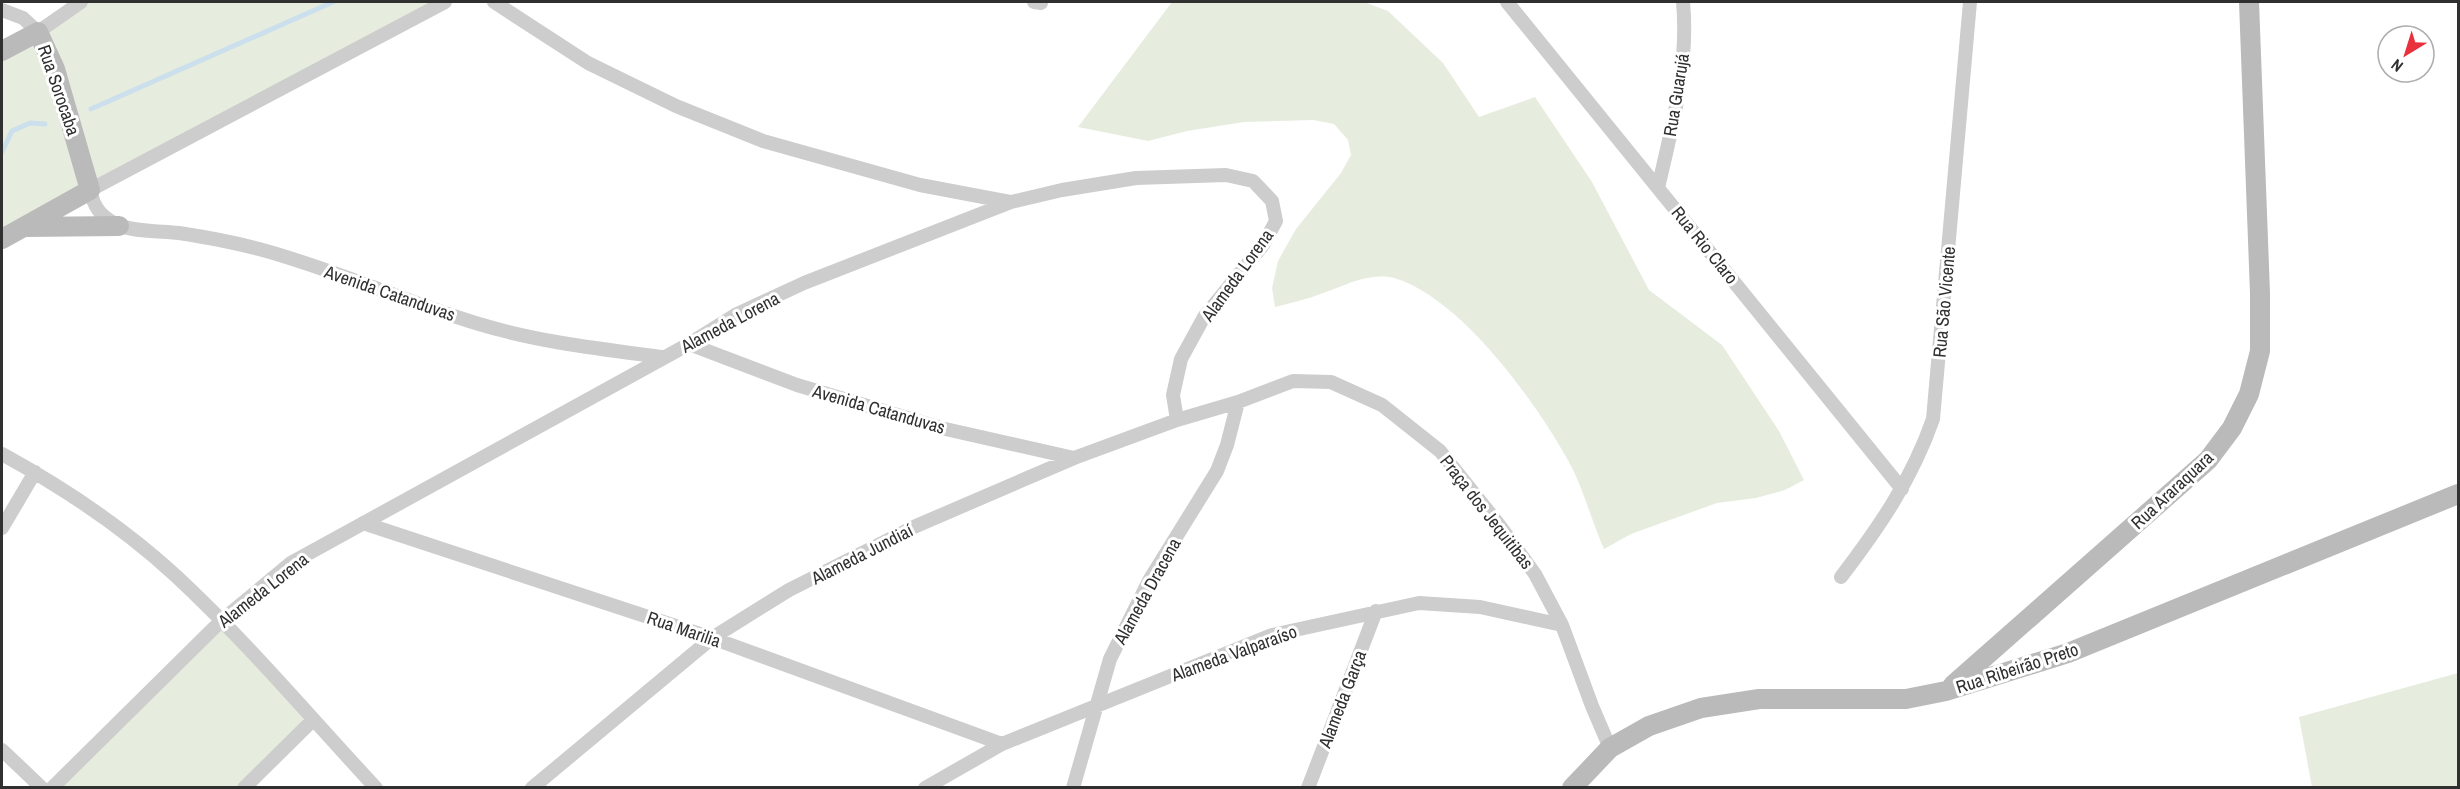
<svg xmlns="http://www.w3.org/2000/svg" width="2460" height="789" font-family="'Archivo Narrow',sans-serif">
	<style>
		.green { fill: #e6edde }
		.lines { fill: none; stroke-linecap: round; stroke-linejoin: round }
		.stream { stroke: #cbdfed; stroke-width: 5 }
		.street { stroke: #cdcdcd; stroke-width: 14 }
		.secondary { stroke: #bababa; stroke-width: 20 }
		.labels { text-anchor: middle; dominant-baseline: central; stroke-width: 6; stroke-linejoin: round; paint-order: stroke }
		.street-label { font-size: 18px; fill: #303030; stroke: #fff }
	</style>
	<rect width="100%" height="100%" fill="#fff"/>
	<path class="green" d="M81,2H445L2,239V51Z
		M1172,2H1364L1388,11L1443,63L1479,117L1535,97L1592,182L1649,290L1722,345L1779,431L1804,480L1785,490L1756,498L1717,503L1631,534L1604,549C1592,522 1583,488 1570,464C1538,405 1461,297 1394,278C1369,272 1346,285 1323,293C1308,299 1291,303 1275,307L1272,288L1278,261L1296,229L1341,173L1351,155L1348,140L1334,124L1313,120L1244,122L1187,131L1148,141L1078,127Z
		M221,621L313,720L244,787L52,788Z
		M2458,673V787H2312L2299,717Z"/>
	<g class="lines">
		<path class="stream" d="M91,109L333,2
			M2,152L12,131L30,123L45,124"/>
		<path class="street" d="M445,2L90,190C94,207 100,216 116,224C131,232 162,231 179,233C205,237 233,242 259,249C334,269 405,302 479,324C538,342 601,349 662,357
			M494,2L588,63L676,106L763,141L920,185L1010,202
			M1034,2L1041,3
			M1507,2L1902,489
			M2,10L23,18L38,32L81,2
			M1658,188C1672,127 1689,65 1683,2
			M689,344L797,385L941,428L1074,458
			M2,454C64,488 124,528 176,576C247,642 310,717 376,788
			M363,523L712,638L1002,744
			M2,528L35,472
			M1841,577C1880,526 1912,479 1933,419L1970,2
			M2,750L42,788
			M52,788L221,621L291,563L689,344L737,314L804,283L1011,202L1062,190L1136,178L1226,175L1253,181L1272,201L1276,221L1263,245L1204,317L1181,359L1173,395L1177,420
			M244,788L313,720
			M532,788L712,638L789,590L916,526L1074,458L1177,420L1238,402L1293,381L1331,382L1382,405L1440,451L1500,526L1535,574L1562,625L1592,706L1610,748
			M925,788L1002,744L1272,635L1419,603L1480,607L1562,625
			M1073,788L1110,659L1150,579L1217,471L1227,445L1238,402
			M1308,788L1376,611"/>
		<path class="secondary" d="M2,51L38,32L55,69L90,190L2,239
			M26,227L119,226
			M1953,685L2208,460L2232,428L2249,394L2260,351V293L2249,2
			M1572,788L1610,748L1649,726L1701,708L1759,699H1906L1946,691L2068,653L2458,494"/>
	</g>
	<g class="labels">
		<g class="street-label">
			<text transform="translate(59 90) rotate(71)">Rua Sorocaba</text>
			<text transform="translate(1676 95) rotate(-81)">Rua Guarujá</text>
			<text transform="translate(1705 245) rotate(51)">Rua Rio Claro</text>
			<text transform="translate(1237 275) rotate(-54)">Alameda Lorena</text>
			<text transform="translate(390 293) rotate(19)">Avenida Catanduvas</text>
			<text transform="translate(1944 302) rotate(-85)">Rua São Vicente</text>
			<text transform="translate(730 322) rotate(-28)">Alameda Lorena</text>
			<text transform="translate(879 409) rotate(16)">Avenida Catanduvas</text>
			<text transform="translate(2172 490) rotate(-43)">Rua Araraquara</text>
			<text transform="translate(1487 512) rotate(52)">Praça dos Jequitibas</text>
			<text transform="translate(862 554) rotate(-27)">Alameda Jundiaí</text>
			<text transform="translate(263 590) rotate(-38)">Alameda Lorena</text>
			<text transform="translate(1147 591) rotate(-61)">Alameda Dracena</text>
			<text transform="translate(684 629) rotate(19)">Rua Marilia</text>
			<text transform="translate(1234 653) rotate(-20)">Alameda Valparaíso</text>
			<text transform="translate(2017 668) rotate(-18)">Rua Ribeirão Preto</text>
			<text transform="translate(1342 699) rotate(-69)">Alameda Garça</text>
		</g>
	</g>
	<rect width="2460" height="789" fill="none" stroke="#303030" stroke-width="6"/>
	<g transform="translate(2406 54) rotate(218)"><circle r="28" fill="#ffffff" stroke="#acacac" stroke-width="1.5"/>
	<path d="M0-4.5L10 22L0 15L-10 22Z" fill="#e8313d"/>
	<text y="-9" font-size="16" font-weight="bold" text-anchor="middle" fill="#303030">N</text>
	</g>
</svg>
